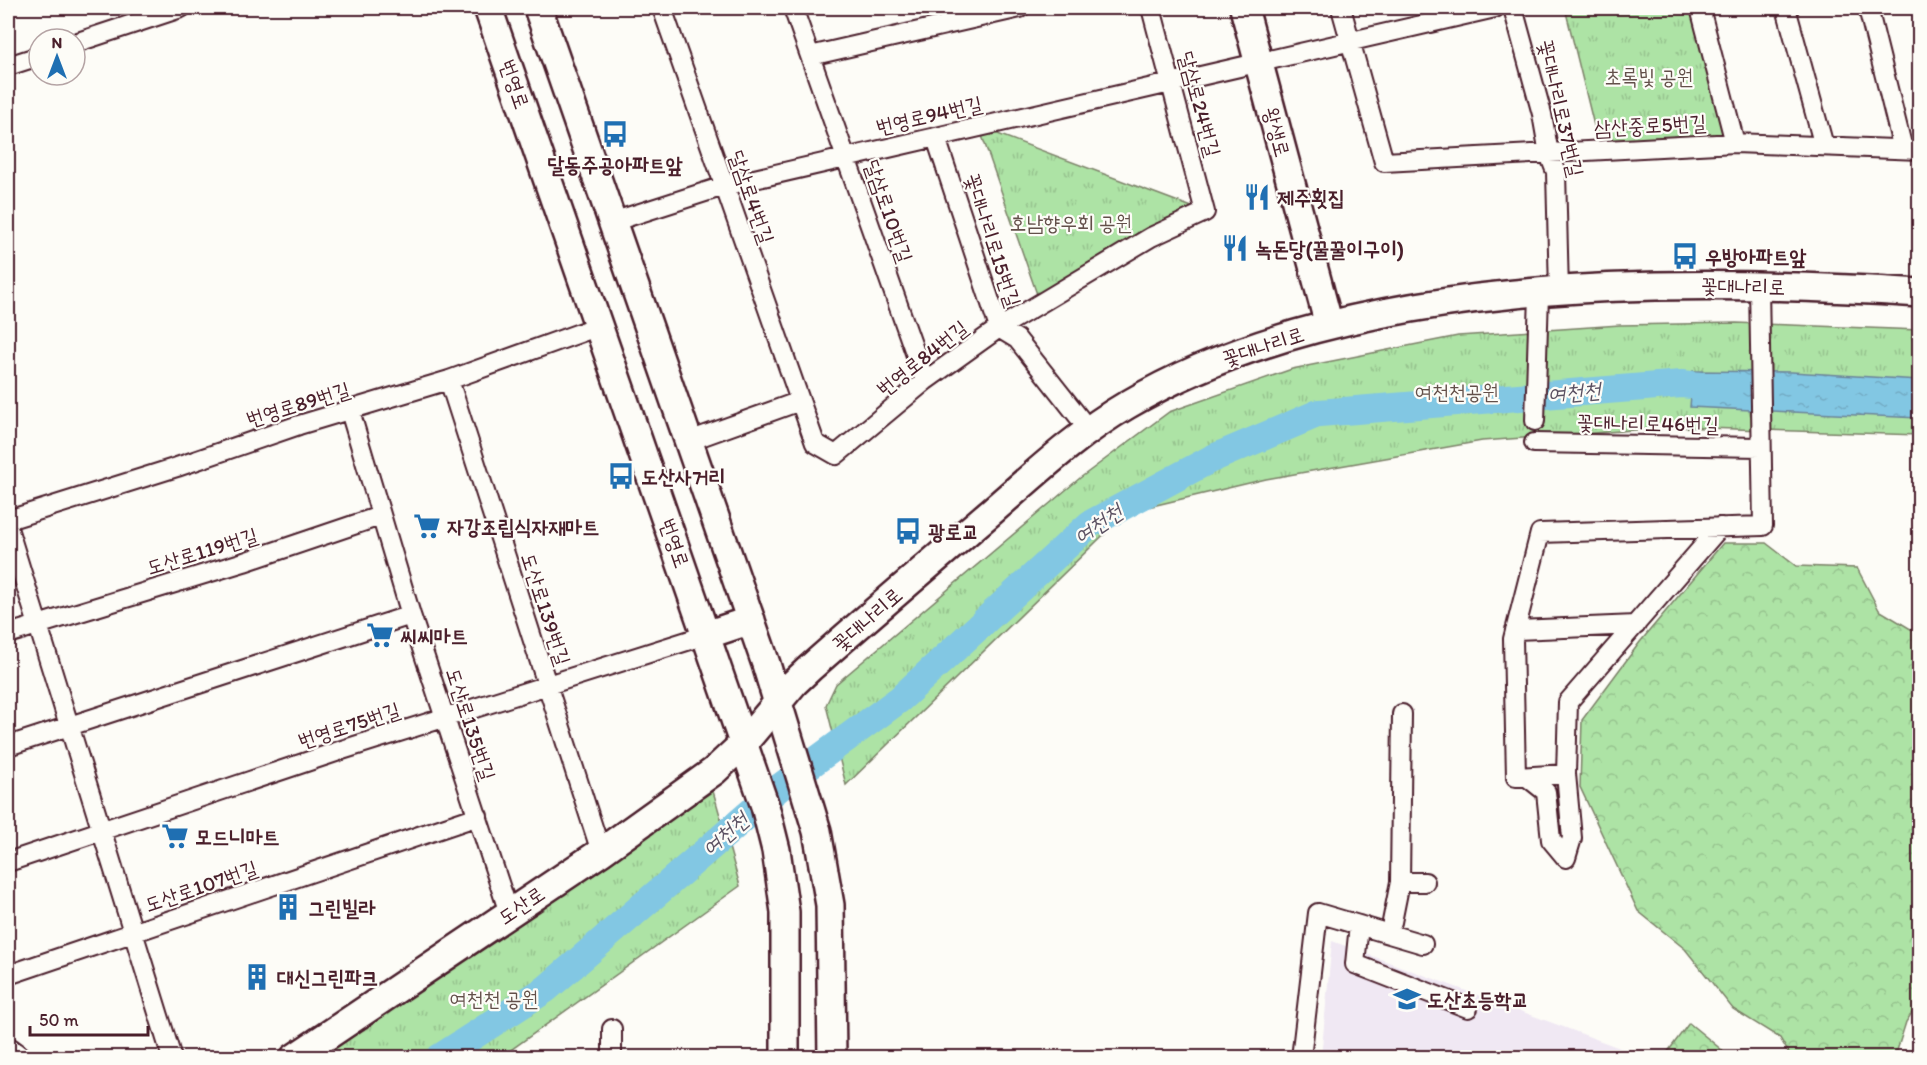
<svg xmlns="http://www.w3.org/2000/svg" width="1927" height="1065" font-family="Itim,'Poor Story',sans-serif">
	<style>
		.built { fill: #f0e8f3 }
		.grass { fill: url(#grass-tufts); stroke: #7c8168; stroke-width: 1.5 }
		.forest { fill: url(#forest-crowns); stroke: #7c8168; stroke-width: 1.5 }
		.water { fill: url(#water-ripples); stroke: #6c8499; stroke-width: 1.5 }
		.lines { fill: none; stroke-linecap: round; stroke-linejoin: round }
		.river { stroke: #82c7e3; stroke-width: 28 }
		.street-casing { stroke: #4a1f2b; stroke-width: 22 }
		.secondary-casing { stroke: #4a1f2b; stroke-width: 32 }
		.street { stroke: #fdfcf7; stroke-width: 18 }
		.secondary { stroke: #fdfcf7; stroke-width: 27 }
		.labels { text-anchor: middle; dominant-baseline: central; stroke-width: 4.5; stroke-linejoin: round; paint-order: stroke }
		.park-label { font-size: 21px; fill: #63504a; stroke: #fdfcf7 }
		.street-label { font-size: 21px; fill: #4a1f2b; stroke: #fdfcf7 }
		.poi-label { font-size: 21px; font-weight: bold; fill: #4a1f2b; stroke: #fdfcf7; text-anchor: start }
		.water-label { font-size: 22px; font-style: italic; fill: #5b5162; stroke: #fdfcf7 }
	</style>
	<defs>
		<pattern id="grass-tufts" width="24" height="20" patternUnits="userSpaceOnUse" patternTransform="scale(1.5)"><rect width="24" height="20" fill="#ade3a5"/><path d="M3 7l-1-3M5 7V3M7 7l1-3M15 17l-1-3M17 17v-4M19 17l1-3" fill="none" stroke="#96c28e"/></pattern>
		<pattern id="forest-crowns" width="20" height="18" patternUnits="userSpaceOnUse" patternTransform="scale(1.5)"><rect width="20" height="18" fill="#ade3a5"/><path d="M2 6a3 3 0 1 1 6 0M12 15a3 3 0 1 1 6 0" fill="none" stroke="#96c28e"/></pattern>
		<pattern id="water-ripples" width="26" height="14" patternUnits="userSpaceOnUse" patternTransform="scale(1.5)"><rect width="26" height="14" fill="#82c7e3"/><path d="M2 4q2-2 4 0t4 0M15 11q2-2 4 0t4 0" fill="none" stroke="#72aac3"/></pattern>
	</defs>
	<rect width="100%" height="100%" fill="#fdfcf7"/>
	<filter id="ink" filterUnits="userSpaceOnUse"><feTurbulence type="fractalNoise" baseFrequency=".0167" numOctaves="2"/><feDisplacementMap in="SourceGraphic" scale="12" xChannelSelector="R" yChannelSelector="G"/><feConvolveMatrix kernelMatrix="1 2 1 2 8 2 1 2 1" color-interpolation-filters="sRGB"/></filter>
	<g filter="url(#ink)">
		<path class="built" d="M1332,941L1644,1057L1321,1058Z"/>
		<path class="grass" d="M1565,8H1700L1735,143L1600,150Z
			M979,127L1205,212L1040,303Z
			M1736,323L1919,330V435L1676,427L1482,441L1266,479L1127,512L846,785L826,705L836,684L1080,478L1169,412L1292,369L1458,336L1620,325Z
			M713,791L740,886L501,1057L308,1058Z"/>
		<path class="forest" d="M1723,543H1766L1796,566L1857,568L1879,610L1919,634V1002L1906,1022L1895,1057H1791L1780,1038L1733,1009L1685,949L1638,911L1580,787L1582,720L1640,642Z
			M1689,1023L1723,1051L1725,1057H1664Z"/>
		<path class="water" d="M1693,371L1792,372L1919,380V418L1690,407Z"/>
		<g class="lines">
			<path class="river" d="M439,1058L546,989L780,787L900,699L1090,524L1211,459L1319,413L1682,384L1729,389"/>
			<defs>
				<path id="street" d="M662,8L815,443L836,455L925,381L999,328L1151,237L1205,212L1151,8
					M793,8L925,381
					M1341,8L1384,162L1735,143L1920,150
					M1513,8L1542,114L1549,154L1556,172L1559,292
					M1700,8L1735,143
					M1786,8L1824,146
					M1868,8L1903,149
					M75,43L181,8
					M810,56L1020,8
					M8,66L39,56
					M936,138L999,328L1017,339L1089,430
					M612,222L724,186L1495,8
					M449,380L601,852
					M350,411L411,615L509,913
					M1535,421L1539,294
					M689,441L800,401
					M1534,443L1760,447
					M8,520L177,467L299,425L449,380L599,326
					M1720,527L1568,702L1566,774L1516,777L1513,639L1540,533L1763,526L1759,285
					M8,528L172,1058
					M1515,630L1636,625
					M8,634L244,562L380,516
					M1402,714L1400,882H1425
					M8,746L411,615
					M1527,777L1546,792L1551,840L1566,858L1572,838L1566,774
					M8,862L342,750L706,635
					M1392,922L1400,882
					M1359,925L1355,964L1468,1008
					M8,975L478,816
					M612,1058V1029
					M1301,1058L1318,913L1423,944"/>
				<path id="secondary" d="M488,8L765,806L776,850L785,912V1058
					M538,8L766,664L817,831L830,905L832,1058
					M1244,8L1329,325
					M706,635L751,620
					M8,1052L16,1058
					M294,1058L601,852L714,771L743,744L794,683L810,668C870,615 931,563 992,511C1035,474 1077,434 1127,405C1347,275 1672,277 1920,293"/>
			</defs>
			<use href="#street" class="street-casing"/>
			<use href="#secondary" class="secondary-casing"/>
			<use href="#street" class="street"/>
			<use href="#secondary" class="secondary"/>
		</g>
	</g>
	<defs>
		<symbol id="bus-bare" viewBox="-9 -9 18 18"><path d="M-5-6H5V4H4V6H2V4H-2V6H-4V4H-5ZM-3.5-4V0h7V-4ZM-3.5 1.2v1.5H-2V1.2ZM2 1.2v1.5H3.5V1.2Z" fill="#1f6fb2" stroke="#fdfcf7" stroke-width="2.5" paint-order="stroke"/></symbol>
		<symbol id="restaurant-bare" viewBox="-9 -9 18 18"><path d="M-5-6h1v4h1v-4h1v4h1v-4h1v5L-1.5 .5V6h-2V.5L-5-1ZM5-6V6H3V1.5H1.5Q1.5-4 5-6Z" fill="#1f6fb2" stroke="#fdfcf7" stroke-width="2.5" paint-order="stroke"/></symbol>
		<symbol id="supermarket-bare" viewBox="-9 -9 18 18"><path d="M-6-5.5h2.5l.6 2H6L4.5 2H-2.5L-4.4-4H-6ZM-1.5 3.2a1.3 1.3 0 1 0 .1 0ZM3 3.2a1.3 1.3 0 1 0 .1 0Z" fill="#1f6fb2" stroke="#fdfcf7" stroke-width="2.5" paint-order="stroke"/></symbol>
		<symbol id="building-bare" viewBox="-9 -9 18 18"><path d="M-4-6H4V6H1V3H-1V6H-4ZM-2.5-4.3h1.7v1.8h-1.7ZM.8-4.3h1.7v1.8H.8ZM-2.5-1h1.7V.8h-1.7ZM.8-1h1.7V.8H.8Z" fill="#1f6fb2" stroke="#fdfcf7" stroke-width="2.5" paint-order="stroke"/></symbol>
		<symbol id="school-bare" viewBox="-9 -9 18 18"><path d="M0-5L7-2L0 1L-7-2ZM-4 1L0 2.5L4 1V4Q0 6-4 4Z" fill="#1f6fb2" stroke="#fdfcf7" stroke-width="2.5" paint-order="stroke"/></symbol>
	</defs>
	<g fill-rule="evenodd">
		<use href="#bus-bare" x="596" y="115" width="38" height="38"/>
		<use href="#restaurant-bare" x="1238" y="178" width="38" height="38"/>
		<use href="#restaurant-bare" x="1216" y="229" width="38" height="38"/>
		<use href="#bus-bare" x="1666" y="237" width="38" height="38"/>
		<use href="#bus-bare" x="602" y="457" width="38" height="38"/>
		<use href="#supermarket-bare" x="408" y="507" width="38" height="38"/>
		<use href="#bus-bare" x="889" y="512" width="38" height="38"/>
		<use href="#supermarket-bare" x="361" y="616" width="38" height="38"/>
		<use href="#supermarket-bare" x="156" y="817" width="38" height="38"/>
		<use href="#building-bare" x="269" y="888" width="38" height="38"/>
		<use href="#building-bare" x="238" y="958" width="38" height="38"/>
		<use href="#school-bare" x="1388" y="980" width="38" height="38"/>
	</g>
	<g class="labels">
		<g class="park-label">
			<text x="1649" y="76">초록빛 공원</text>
			<text x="1071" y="222">호남향우회 공원</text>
			<text x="1457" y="391">여천천공원</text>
			<text x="494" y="998">여천천 공원</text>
		</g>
		<g class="street-label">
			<text transform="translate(515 84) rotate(71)">번영로</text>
			<text transform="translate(1200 104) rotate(75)">달삼로24번길</text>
			<text transform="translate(1561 108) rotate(77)">꽃대나리로37번길</text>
			<text transform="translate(929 115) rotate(-13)">번영로94번길</text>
			<text transform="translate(1650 125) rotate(-3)">삼산중로5번길</text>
			<text transform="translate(1277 132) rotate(75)">왕생로</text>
			<text transform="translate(752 197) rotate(71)">달삼로4번길</text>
			<text transform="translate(889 211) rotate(71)">달삼로10번길</text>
			<text transform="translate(993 240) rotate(72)">꽃대나리로15번길</text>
			<text transform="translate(1743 286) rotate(1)">꽃대나리로</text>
			<text transform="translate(1263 346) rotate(-18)">꽃대나리로</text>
			<text transform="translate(922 358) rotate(-38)">번영로84번길</text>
			<text transform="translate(298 404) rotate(-17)">번영로89번길</text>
			<text transform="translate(1648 423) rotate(1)">꽃대나리로46번길</text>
			<text transform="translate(675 543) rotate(71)">번영로</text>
			<text transform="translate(202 551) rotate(-17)">도산로119번길</text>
			<text transform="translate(546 609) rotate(72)">도산로139번길</text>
			<text transform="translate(867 619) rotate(-41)">꽃대나리로</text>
			<text transform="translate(471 724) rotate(72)">도산로135번길</text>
			<text transform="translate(349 725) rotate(-18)">번영로75번길</text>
			<text transform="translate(201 886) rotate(-19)">도산로107번길</text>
			<text transform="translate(521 905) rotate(-34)">도산로</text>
		</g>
		<g class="poi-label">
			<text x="615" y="164" text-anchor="middle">달동주공아파트앞</text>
			<text x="1277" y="197">제주횟집</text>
			<text x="1255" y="248">녹돈당(꿀꿀이구이)</text>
			<text x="1705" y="256">우방아파트앞</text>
			<text x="641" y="476">도산사거리</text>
			<text x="447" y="526">자강조립식자재마트</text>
			<text x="928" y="531">광로교</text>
			<text x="400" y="635">씨씨마트</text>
			<text x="195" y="836">모드니마트</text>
			<text x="308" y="907">그린빌라</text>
			<text x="277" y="977">대신그린파크</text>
			<text x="1427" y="999">도산초등학교</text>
		</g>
		<g class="water-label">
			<text transform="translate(1574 392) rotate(-5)">여천천</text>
			<text transform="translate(1098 524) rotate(-34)">여천천</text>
			<text transform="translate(725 834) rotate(-41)">여천천</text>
		</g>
	</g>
	<rect width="1927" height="1065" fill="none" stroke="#fdfcf7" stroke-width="30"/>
	<rect x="15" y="15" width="1897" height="1035" fill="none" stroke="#4a1f2b" stroke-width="2" filter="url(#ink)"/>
	<g transform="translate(57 57)"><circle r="28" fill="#fdfcf7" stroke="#b5a4a5" stroke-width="1.5"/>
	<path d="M0-4.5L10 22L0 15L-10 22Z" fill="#1f6fb2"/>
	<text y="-9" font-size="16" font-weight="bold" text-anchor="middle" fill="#4a1f2b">N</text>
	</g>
	<path d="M30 1026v9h118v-9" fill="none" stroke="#4a1f2b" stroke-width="3"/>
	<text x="39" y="1026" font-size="18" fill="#4a1f2b" stroke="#fdfcf7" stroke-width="4.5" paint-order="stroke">50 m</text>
</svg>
